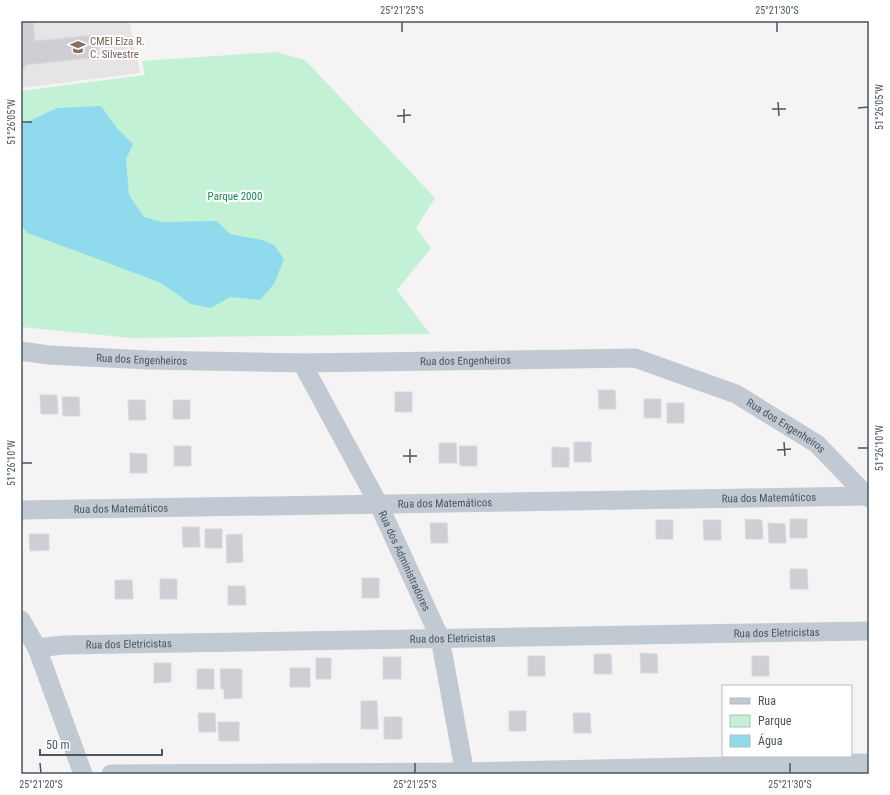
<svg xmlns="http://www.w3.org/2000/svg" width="890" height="795" font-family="'Roboto Condensed',sans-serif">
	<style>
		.education { fill: #e6e4e5 }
		.green { fill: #c3f1d5 }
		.water { fill: #90daee }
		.building { fill: #cdcfd5; stroke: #d7d9de }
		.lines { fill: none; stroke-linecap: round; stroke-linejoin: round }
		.minor { stroke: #c1cad2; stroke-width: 19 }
		.ticks { fill: none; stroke: #4a5661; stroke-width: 1.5 }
		.labels { text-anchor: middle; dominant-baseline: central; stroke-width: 4; stroke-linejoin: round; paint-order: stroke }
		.education-label { font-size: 11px; fill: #785e54; stroke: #fff; text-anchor: start }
		.park-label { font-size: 11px; fill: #17864f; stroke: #fff }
		.street-label { font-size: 11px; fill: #4a5661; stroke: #fff }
		.neatline { fill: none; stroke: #4a5661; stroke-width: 1.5 }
		.ticks-label { font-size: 10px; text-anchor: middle; fill: #4a5661 }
	</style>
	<rect width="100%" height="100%" fill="#f5f3f3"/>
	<path class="education" d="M21,21H129L140,73L21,88Z"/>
	<path class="green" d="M276,52L305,60L435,198L416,228L431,248L397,290L430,334L132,338L21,327V91L145,75L142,61Z"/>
	<path class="water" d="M101,106L117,128L133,144L126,159L129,195L144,217L162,222L217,221L230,234L262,240L274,245L284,259L274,284L260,300L230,297L211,308L191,304L161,283L90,256L27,233L21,224V124L25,123L57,108Z"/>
	<path class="building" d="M21,21H33L35,41L97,35L99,57L25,65V69H21Z
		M598,390H615L616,409H599Z
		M395,392H412V412H395Z
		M40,395H57L58,414H41Z
		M62,397H79L80,416H63Z
		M644,399H661V418H644Z
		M128,400H145L146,420H129Z
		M173,400H190V419H173Z
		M667,403H684V423H667Z
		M574,442H591V462H574Z
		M439,443H456L457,463H439Z
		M174,446H191V466H174Z
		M459,446H477V466H460Z
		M552,447L569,448V467H552Z
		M130,453L147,454V473H130Z
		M745,519L762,520L763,539H746Z
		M790,519H807V538H790Z
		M656,520H673V539H656Z
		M703,520H721V540H704Z
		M430,523H447L448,543H431Z
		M768,523L785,524L786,543H769Z
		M182,527H199L200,547H183Z
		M205,529H222V548H205Z
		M29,534H49V550L30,551Z
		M242,534L243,562L227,563L226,535Z
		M790,569H807L808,589H790Z
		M362,578H379V598H362Z
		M160,579H177V599H160Z
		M115,580H132L133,599H115Z
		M228,586H245L246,605H228Z
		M640,653L657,654L658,673H641Z
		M594,654H611L612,674H594Z
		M528,656H545V676H528Z
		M752,656H769V676H752Z
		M383,657H401V679H383Z
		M316,658H331V679H316Z
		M154,663H171V682L154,683Z
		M290,668H310V687H290Z
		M197,669H214V689H197Z
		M220,669H242V698L224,699V689H221Z
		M361,701H377L378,729H361Z
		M509,711H526V731H509Z
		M198,713H215L216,732H199Z
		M573,713H590L591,733H574Z
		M384,717H402V739H384Z
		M218,722H239V741H219Z"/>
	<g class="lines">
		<g class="minor">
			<path id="s1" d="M21,351L48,355L148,360L302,363L635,358L736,394L817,444L869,498"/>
			<path id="s2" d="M302,363L379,505L440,638L465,774"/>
			<path id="s3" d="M21,510L868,496"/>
			<path d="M21,620L37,648L83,774"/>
			<path id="s4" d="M37,648L63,645L869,631"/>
			<path d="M111,774L465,772L869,763"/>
		</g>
	</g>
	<path class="ticks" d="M402,22V32M777,22V32M778,102L779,116M858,108L868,107M404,109V123M772,109H786M397,116L411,115M22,122H32M784,442L785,456M858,448H868M410,449V463M777,450L791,449M403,456H417M22,463H32M40,763L41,773M415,763V773M790,763V773"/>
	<defs>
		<symbol id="school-bare" viewBox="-9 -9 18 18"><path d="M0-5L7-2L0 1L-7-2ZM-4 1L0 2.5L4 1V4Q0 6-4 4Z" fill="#8d6e63" stroke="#fff" stroke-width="2.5" paint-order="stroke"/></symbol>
	</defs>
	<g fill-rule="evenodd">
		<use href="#school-bare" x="67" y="36" width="22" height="22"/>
	</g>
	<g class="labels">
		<g class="education-label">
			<text x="90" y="41">CMEI Elza R.<tspan x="90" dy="13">C. Silvestre</tspan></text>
		</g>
		<g class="park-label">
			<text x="235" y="196">Parque 2000</text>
		</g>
		<g class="street-label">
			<text stroke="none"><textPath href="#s1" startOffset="121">Rua dos Engenheiros</textPath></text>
			<text stroke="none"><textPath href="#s1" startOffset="445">Rua dos Engenheiros</textPath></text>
			<text stroke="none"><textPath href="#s1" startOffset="781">Rua dos Engenheiros</textPath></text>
			<text stroke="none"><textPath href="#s3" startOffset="748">Rua dos Matemáticos</textPath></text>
			<text stroke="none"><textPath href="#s3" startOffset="424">Rua dos Matemáticos</textPath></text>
			<text stroke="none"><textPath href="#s3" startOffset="100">Rua dos Matemáticos</textPath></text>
			<text stroke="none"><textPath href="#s2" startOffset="223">Rua dos Administradores</textPath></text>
			<text stroke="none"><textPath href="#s4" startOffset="740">Rua dos Eletricistas</textPath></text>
			<text stroke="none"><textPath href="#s4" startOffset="416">Rua dos Eletricistas</textPath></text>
			<text stroke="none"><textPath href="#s4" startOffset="92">Rua dos Eletricistas</textPath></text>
		</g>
	</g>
	<rect width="890" height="795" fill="none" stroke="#ffffff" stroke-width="44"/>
	<rect x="722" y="685" width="130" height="72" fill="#ffffff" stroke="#b7bbc0"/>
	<rect x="730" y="698" width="20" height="6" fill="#c1cad2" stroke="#b7bbc0"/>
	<text x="758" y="705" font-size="12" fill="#4a5661">Rua</text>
	<rect x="730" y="715" width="20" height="12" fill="#c3f1d5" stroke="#b7bbc0"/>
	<text x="758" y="725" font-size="12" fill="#4a5661">Parque</text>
	<rect x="730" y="735" width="20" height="12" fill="#90daee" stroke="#b7bbc0"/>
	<text x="758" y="745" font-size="12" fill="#4a5661">Água</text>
	<path d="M40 749v6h122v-6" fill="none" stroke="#4a5661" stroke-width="2"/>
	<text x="46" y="749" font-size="12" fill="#4a5661" stroke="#ffffff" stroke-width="3" paint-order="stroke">50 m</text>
	<rect x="22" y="22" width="846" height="751" class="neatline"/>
	<g class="ticks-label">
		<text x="402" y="14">25°21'25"S</text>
		<text x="777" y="14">25°21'30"S</text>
		<text transform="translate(879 107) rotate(-90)" y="4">51°26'05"W</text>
		<text transform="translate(11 122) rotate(-90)" y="4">51°26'05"W</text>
		<text transform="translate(879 448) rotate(-90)" y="4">51°26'10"W</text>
		<text transform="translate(11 463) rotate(-90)" y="4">51°26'10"W</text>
		<text x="41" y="788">25°21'20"S</text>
		<text x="415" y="788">25°21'25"S</text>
		<text x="790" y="788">25°21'30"S</text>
	</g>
</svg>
